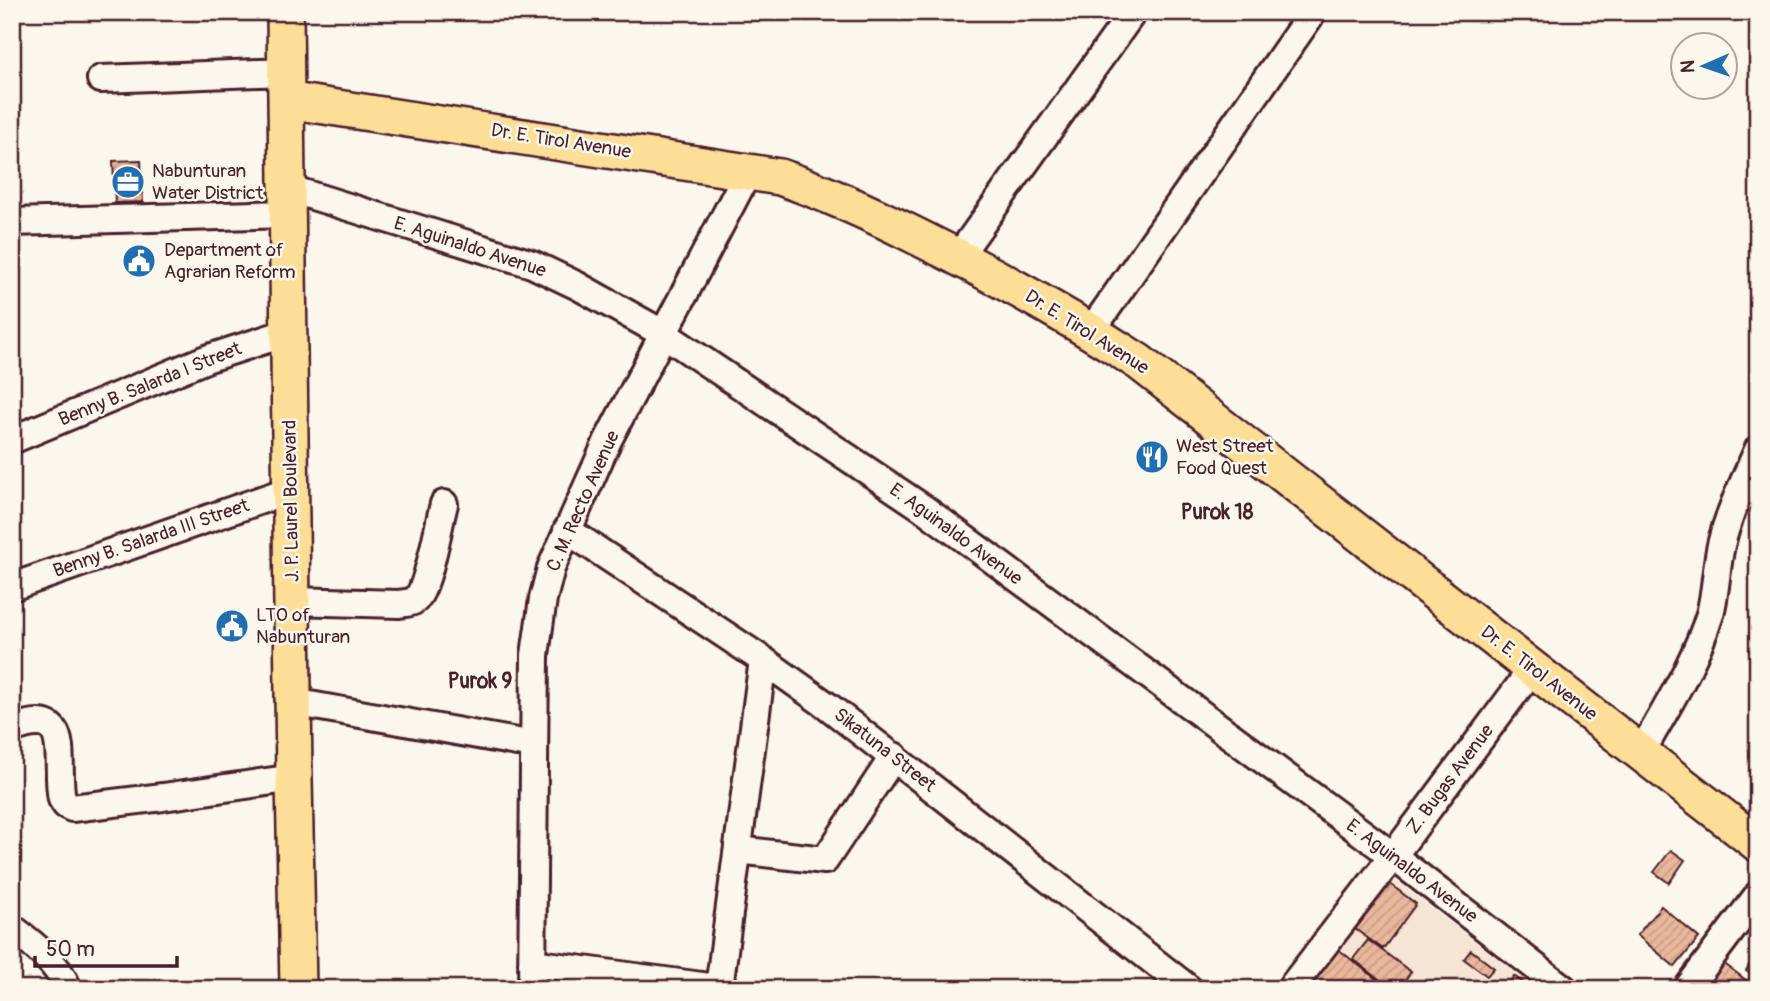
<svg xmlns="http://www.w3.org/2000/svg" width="1770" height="1001" font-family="Pangolin,sans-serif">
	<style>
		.built { fill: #f6e4d4 }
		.building { fill: url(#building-hatch); stroke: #4a1f2b; stroke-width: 2 }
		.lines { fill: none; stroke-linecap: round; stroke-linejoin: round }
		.minor-casing { stroke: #4a1f2b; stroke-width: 32 }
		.major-casing { stroke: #4a1f2b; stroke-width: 40 }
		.minor { stroke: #fbf7ec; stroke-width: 26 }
		.major { stroke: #fdde96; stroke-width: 35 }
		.labels { text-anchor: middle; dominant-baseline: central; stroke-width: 5; stroke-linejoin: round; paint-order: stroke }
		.street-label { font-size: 19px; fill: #4a1f2b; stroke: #fbf7ec }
		.poi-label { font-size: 19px; fill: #4a1f2b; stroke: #fbf7ec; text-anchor: start }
		.neighbourhood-label { font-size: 21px; font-weight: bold; fill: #4a1f2b; stroke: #fbf7ec }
	</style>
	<defs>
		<pattern id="building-hatch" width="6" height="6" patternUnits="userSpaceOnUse" patternTransform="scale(1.75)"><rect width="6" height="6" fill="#e9b79b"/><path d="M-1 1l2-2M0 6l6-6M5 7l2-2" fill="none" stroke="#c99d86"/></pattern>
	</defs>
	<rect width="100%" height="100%" fill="#fbf7ec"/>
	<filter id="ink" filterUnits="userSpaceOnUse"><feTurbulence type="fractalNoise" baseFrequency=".0143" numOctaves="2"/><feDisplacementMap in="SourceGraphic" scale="14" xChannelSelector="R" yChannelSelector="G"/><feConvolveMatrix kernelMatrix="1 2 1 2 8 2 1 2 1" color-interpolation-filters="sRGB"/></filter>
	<g filter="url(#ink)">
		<path class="built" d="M1391,877L1537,989H1306Z"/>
		<path class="building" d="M141,160L143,202L115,203L113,161Z
			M1671,850L1685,860L1669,883L1654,872Z
			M1389,883L1416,904L1383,949L1355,929Z
			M1661,906L1699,938L1675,967L1637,935Z
			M1368,940L1411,972L1398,989H1392L1353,959Z
			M1338,949L1389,989H1306Z
			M1471,950L1494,968L1487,976L1464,959Z
			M1752,960L1758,964V978L1746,971Z
			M1722,962L1751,984L1747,989H1703Z
			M1514,976L1532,989H1499L1502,985L1505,988Z"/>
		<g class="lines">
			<defs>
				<path id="minor" d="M101,79L286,72
					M287,188L532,264L578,286L664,334L923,508L1393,856L1564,989
					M12,222L287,214
					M958,257L1133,12
					M1091,331L1310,16
					M12,440L206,359L289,332
					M567,530L763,660L829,707L1189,989
					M12,587L290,490
					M292,601L399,604C405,603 411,603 415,600C428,590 439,522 444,504
					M293,702L534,745
					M12,729C76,704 54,762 62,799L66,805L72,808L163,797L294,778
					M1641,753C1666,708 1695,663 1710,614C1716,592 1716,567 1721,545C1729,512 1744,482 1758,450
					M738,850L825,860L894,756
					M12,928C33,944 58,963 68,989
					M532,963L724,989
					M719,988L763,660
					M532,989L535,655L543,599L551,568L608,440L749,170
					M1290,989L1393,856L1533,668
					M1687,989L1758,895"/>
				<path id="major" d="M285,12L294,778L298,989
					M286,100L780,177C827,193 872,214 916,236C993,274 1067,315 1139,362L1758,844"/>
			</defs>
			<use href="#minor" class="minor-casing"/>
			<use href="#major" class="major-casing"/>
			<use href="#minor" class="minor"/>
			<use href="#major" class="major"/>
		</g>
	</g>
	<defs>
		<symbol id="office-disc" viewBox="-11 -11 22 22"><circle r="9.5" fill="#1f6fb2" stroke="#fbf7ec"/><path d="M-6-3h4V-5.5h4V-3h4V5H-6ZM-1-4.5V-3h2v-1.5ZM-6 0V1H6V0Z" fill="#fff"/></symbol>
		<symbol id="civic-disc" viewBox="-11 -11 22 22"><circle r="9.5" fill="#1f6fb2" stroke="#fbf7ec"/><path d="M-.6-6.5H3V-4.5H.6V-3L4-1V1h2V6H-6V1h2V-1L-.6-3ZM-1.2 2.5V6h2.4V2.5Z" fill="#fff"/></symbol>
		<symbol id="restaurant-disc" viewBox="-11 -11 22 22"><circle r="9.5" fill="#1f6fb2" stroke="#fbf7ec"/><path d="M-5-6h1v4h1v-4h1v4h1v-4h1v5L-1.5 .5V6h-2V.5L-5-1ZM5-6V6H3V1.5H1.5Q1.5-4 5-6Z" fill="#fff"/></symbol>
	</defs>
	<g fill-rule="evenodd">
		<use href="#office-disc" x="109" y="163" width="38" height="38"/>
		<use href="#civic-disc" x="120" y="242" width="38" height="38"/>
		<use href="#restaurant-disc" x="1133" y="438" width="38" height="38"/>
		<use href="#civic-disc" x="213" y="607" width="38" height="38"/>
	</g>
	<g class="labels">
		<g class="street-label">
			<text transform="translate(561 141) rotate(9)">Dr. E. Tirol Avenue</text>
			<text transform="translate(470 247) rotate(18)">E. Aguinaldo Avenue</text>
			<text transform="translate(1087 332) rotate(32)">Dr. E. Tirol Avenue</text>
			<text transform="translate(150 384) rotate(-22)">Benny B. Salarda I Street</text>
			<text transform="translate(291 501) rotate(-91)">J. P. Laurel Boulevard</text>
			<text transform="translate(583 501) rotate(-66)">C. M. Recto Avenue</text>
			<text transform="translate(956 534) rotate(36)">E. Aguinaldo Avenue</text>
			<text transform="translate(151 538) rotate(-19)">Benny B. Salarda III Street</text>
			<text transform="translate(1539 673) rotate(38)">Dr. E. Tirol Avenue</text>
			<text transform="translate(885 750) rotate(38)">Sikatuna Street</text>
			<text transform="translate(1450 779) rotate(-53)">Z. Bugas Avenue</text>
			<text transform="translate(1412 871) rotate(37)">E. Aguinaldo Avenue</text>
		</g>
		<g class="poi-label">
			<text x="152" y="171">Nabunturan<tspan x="152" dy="22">Water District</tspan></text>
			<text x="164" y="250">Department of<tspan x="164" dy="22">Agrarian Reform</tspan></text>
			<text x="1176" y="446">West Street<tspan x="1176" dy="22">Food Quest</tspan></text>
			<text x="256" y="615">LTO of<tspan x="256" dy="22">Nabunturan</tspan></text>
		</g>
		<g class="neighbourhood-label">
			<text x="1217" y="512">Purok 18</text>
			<text x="480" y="681">Purok 9</text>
		</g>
	</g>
	<rect width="1770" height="1001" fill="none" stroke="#fbf7ec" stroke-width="42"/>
	<rect x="21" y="21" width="1728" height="959" fill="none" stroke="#4a1f2b" stroke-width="2.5" filter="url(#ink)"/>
	<g transform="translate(1704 66) rotate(268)"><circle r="33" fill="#fbf7ec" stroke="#b4a19f" stroke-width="2"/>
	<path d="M0-5L12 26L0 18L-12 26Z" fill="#1f6fb2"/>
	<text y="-10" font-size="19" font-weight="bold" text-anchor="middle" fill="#4a1f2b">N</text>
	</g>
	<path d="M35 956v10h142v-10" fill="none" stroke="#4a1f2b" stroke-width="3.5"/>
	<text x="46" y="956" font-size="21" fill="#4a1f2b" stroke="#fbf7ec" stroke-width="5" paint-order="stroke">50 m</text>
</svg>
